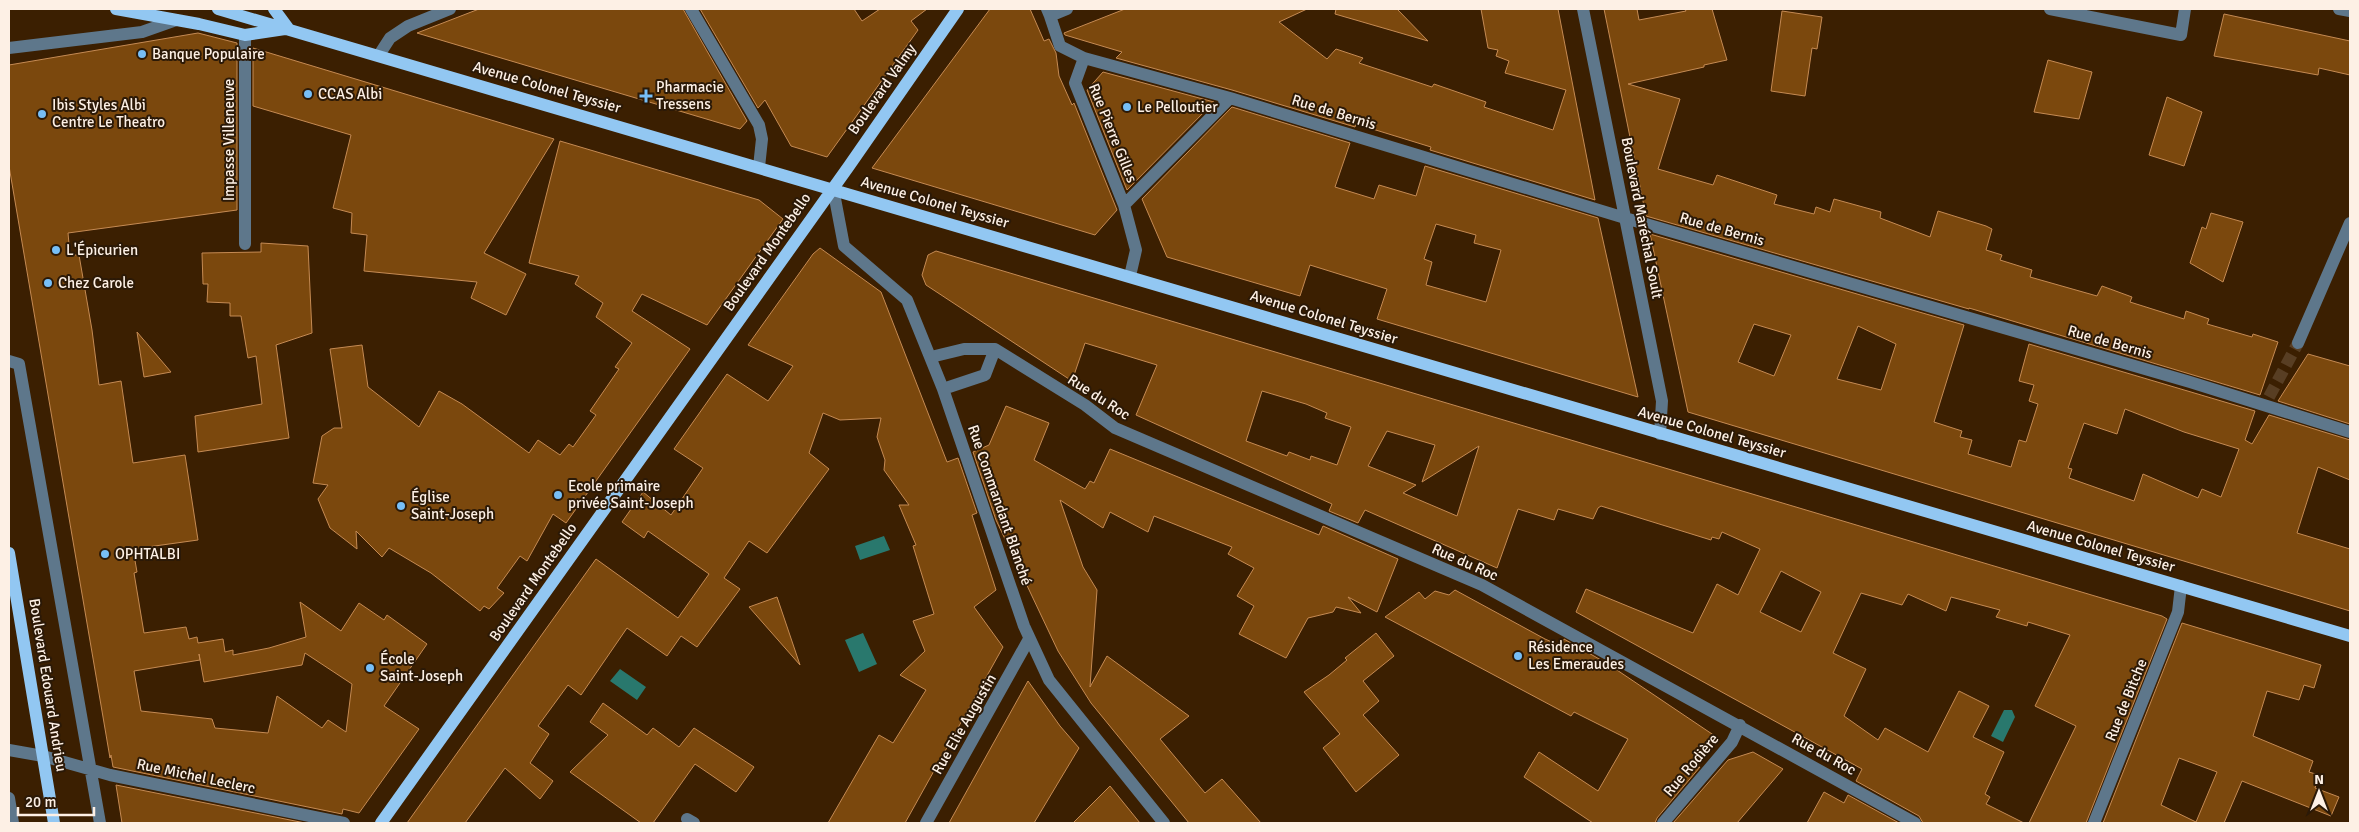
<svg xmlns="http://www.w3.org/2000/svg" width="2359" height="832" font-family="Signika,sans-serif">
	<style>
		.water { fill: #29786d }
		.building { fill: #7b480d; stroke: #c58a53; fill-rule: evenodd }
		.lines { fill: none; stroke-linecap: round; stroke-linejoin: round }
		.minor-tunnel { stroke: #583e23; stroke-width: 12; stroke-dasharray: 12 6; stroke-linecap: butt }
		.minor { stroke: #5e778b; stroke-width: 12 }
		.major { stroke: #92c7f2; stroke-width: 12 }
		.poi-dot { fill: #77bff7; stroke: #2b1907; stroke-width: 2 }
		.labels { text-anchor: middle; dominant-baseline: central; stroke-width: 4; stroke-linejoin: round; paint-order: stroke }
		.poi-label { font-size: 15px; fill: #fdf0e5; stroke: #2b1907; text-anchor: start }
		.street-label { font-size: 15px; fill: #fdf0e5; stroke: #2b1907 }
	</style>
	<rect width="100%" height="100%" fill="#3b1f01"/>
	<path class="water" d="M884,536L890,550L860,560L855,546Z
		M863,633L877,664L859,672L845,640Z
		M620,669L646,687L637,700L610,681Z
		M2004,710H2012L2015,717L2003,742L1991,736Z"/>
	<path class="building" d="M479,9H683L747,121L740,129L417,33Z
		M700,9H854L862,21L880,9H927L911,21L918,30L827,157L791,146L765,100L758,108Z
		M990,9H1030L1044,41L1049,39L1056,53L1059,76L1072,105L1074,103L1117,210L1095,235L872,168Z
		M1125,9H1307L1279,22L1327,59L1336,49L1363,58L1359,63L1432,87L1434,84L1486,102L1484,107L1553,130L1566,90L1505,73L1509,61L1496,56L1498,50L1488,48L1481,9H1558L1595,200L1430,150L1431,147L1379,131L1356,124L1355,127L1232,90L1116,58L1122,52L1065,35L1064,33Z
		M1336,9H1397L1428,41L1335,14Z
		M1604,9H1637L1639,20L1686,11L1685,9H1712L1727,60L1704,65V67L1628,84L1680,99L1658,169L1713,185L1717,175L1777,195L1774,204L1814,214L1816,207L1830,212L1834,199L1881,212L1880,218L1930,237L1938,211L1986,226L1992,229L1986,250L2002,255L2000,260L2032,270L2030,277L2097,296L2102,286L2132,297L2130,302L2184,319L2186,311L2209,319L2207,324L2252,337L2253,334L2278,342L2260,395L1969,308V309L1646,216Z
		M1782,11L1822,17L1817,49L1812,48L1805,96L1771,91Z
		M2224,14L2350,41V75L2319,68L2318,75L2214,56Z
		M198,33L237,43V210L68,233L70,255H79L92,330L99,385L121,381L133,463L185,455L198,540L133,549L137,572L134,573L144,633L186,627L189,639L197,637L198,643L223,639L225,652L233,650V655L269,648L306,637L300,602L341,631L359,603L384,620L387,615L427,644L384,706L419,729L359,813L343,809L342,814L113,767L111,755L110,758L9,166V65ZM305,653L352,684L346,732L328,720L322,728L277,696L268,733L215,728L212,719L141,711L134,671L200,660L199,654L204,682L302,665Z
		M253,48L554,139L484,253L526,274L506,315L471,298L477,282L364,271L367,235L351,233L352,213L333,208L351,135L253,106Z
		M2048,60L2092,72L2079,119L2034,112Z
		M1103,72L1214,102L1127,190L1087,90Z
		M2167,97L2202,112L2184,166L2149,155Z
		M1232,107L1350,143L1335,187L1374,199L1379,185L1416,196L1425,166L1598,218L1638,397L1377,319L1387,289L1310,265L1300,296L1167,257L1142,199ZM1436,224L1476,235L1474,243L1501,250L1486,302L1426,285L1432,262L1424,259Z
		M560,141L759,200L783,219L707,325L642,294L632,311L690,349L566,523L553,514L527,561L520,556L497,588L504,593L489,609L484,606L480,611L431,573L389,548L382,557L356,531L357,549L330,528L318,499L328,485L313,483L322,436L334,428H342L330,349L362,345L368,387L419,427L439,391L462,404L529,453L538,440L560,455L569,444L573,447L596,415L590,411L619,369L615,367L632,343L596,317L603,303L575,284L579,276L529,263Z
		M2211,213L2243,222L2223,282L2190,263L2202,227L2206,229Z
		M1650,234L1964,325L1934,422L1962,431L1960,437L1972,440L1968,454L2011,467L2019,440L2026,442L2038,404L2029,401L2034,385L2019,381L2029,344L2255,411L2245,440L2252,444L2269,415L2350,440V480L2318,467L2297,533L2350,549V611L1688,412ZM1754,324L1791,335L1774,376L1738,362ZM1858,326L1896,344L1881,390L1837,379ZM2125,409L2184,432L2239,449L2221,497L2202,489L2198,498L2143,474L2134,501L2069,478L2072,469L2068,468L2084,423L2117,434Z
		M261,243L308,246L312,333L276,345L289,438L198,452L195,416L262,404L256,356L248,358L241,316H230V303L207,302L208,284H203L202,253L261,252Z
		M820,248L881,292L947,462L958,458L977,513L972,515L996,590L974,607L1003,647L905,823H828L879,735L893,743L926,690L900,675L925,651L913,621L934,614L913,546L916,545L899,505H909L884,470L885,460L877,437L881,418L840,420L823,413L809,453L829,469L767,553L749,541L724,578L740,589L697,647L681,636L667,656L627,628L581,695L568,685L538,726L549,734L530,763L553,781L540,799L505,768L465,823H407L596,559L678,618L709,574L648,531L644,538L622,522L643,492L671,515L703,468L674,449L727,374L768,401L793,366L748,345L813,254Z
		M936,251L2162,616L2167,619L2086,823H2029L2076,726L2035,706L2070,635L2028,622L2027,626L1996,617L2000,610L1951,597L1946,611L1908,594L1902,605L1861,593L1833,653L1866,669L1844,716L1878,740L1885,728L1928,752L1959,691L1989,706L1973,737L2004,752L1985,794L1990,797L1986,804L2024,823H1923L1919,816L1856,781L1862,769L1576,612L1586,589L1693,633L1717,584L1738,595L1760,549L1722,532L1719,539L1712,537L1711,540L1601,506L1598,508L1593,519L1558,509L1554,520L1518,509L1497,568L1365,510L1358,523L1329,511L1332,504L1136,415L1157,365L1085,343L1072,381L926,285L922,275L928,255ZM1262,391L1306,404L1327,413L1325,418L1351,427L1337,465L1311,456L1310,460L1289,452L1287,456L1246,441ZM1387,431L1435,445L1422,482L1479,446L1457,516L1403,493L1416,485L1368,466ZM1781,571L1821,592L1801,632L1760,612Z
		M137,332L171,372L144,377Z
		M2308,354L2350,366V424L2278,401Z
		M1006,406L1049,423L1034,460L1085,489L1090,481L1094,483L1110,449L1319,535L1323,526L1398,559L1377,612L1348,597L1361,613L1336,607L1333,612L1308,618L1286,658L1239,634L1254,606L1237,596L1254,568L1228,554L1232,547L1154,516L1148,532L1110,512L1103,528L1060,500L1083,567L1097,590L1090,687L1107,656L1189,716L1160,739L1205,793L1222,779L1261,823H1189L1091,703L1058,651L996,520L973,452L989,445Z
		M1455,590L1545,639L1561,646L1564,639L1608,664L1715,736L1685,771L1700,767L1657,818L1655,823H1593L1524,777L1539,752L1598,791L1628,739L1574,712L1571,716L1385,617L1419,592L1425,599L1435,591L1449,595Z
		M777,597L800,665L749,607Z
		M2182,623L2321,665L2314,688L2304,685L2299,700L2267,691L2253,736L2313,761L2309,772L2319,775L2315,788L2339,797L2331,816L2242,781L2224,823H2103ZM2179,758L2217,772L2196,822L2161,805Z
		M1376,633L1394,656L1363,681L1379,701L1363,715L1399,755L1356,792L1323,748L1340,734L1304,692L1329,675L1347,660L1345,658Z
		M1028,681L1060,726L1079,748L1034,823H949Z
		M603,703L647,735L653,728L679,747L694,728L754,767L736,792L695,764L653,823H641L570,772L608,735L590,722Z
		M1753,752L1783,769L1737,823H1673L1728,760Z
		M116,785L305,823H122Z
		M1110,786L1140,823H1073Z
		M1824,792L1844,803L1848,795L1899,823H1807Z"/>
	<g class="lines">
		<path class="minor-tunnel" d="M2269,397L2298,343"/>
		<path class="minor" d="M691,9L759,125L762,139L759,167
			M1047,9L1050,16L1067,9
			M1583,9L1662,401L1660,434
			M2050,9L2181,35L2185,9
			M2339,9L2350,11
			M1050,16L1060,46L1084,58L1230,98L1625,218L2190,382L2350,432
			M245,35V244
			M9,48L142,32L176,20
			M379,55L390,38L408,26L450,9
			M1084,58L1075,83L1124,205L1136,250L1130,276
			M833,188L844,246L907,300L943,389L1024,626L1049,680L1164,823
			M1124,205L1230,98
			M2298,343L2350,223
			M931,357L964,349H995L1085,405L1115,428L1482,585L1915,823
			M9,361L19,364L100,823
			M943,389L985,375L995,349
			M9,750L43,756L110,775L344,823
			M9,798L13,823
			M687,819L694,823
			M926,823L1029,639
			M1663,823L1732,742L1740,725
			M2094,823L2178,612L2181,586"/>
		<path class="major" d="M116,9L199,24L245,35L285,29
			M218,9L2350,636
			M274,9L288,28
			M9,553L54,823
			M381,823L849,166L958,9"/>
	</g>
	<g class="poi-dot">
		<circle cx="142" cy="54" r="5"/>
		<circle cx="308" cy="94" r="5"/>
		<path d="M643.5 88.5h5v5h5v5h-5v5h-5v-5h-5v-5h5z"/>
		<circle cx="1127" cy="107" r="5"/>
		<circle cx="42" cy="114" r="5"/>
		<circle cx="56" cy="250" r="5"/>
		<circle cx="48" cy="283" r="5"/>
		<circle cx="558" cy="495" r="5"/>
		<circle cx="401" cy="506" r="5"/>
		<circle cx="105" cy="554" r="5"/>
		<circle cx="1518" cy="656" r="5"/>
		<circle cx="370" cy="668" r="5"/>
	</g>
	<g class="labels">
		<g class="poi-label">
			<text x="152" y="54">Banque Populaire</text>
			<text x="656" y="87">Pharmacie<tspan x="656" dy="17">Tressens</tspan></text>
			<text x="318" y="94">CCAS Albi</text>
			<text x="52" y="105">Ibis Styles Albi<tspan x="52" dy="17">Centre Le Theatro</tspan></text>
			<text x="1137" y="107">Le Pelloutier</text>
			<text x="66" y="250">L'Épicurien</text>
			<text x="58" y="283">Chez Carole</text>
			<text x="568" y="486">Ecole primaire<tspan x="568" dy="17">privée Saint-Joseph</tspan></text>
			<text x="411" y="497">Église<tspan x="411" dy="17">Saint-Joseph</tspan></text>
			<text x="115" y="554">OPHTALBI</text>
			<text x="1528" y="647">Résidence<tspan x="1528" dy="17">Les Emeraudes</tspan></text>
			<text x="380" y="659">École<tspan x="380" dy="17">Saint-Joseph</tspan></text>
		</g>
		<g class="street-label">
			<text transform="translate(547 87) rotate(16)">Avenue Colonel Teyssier</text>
			<text transform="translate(882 89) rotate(-55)">Boulevard Valmy</text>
			<text transform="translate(1334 112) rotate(17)">Rue de Bernis</text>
			<text transform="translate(1113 133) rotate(68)">Rue Pierre Gilles</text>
			<text transform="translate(229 140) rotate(-90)">Impasse Villeneuve</text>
			<text transform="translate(935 202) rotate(16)">Avenue Colonel Teyssier</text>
			<text transform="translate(1642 218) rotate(79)">Boulevard Maréchal Soult</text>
			<text transform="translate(1722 229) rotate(16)">Rue de Bernis</text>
			<text transform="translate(767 252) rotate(-55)">Boulevard Montebello</text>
			<text transform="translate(1324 317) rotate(17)">Avenue Colonel Teyssier</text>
			<text transform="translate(2110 342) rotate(16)">Rue de Bernis</text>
			<text transform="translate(1099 397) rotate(33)">Rue du Roc</text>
			<text transform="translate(1712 432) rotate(16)">Avenue Colonel Teyssier</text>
			<text transform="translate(1000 505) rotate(71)">Rue Commandant Blanché</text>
			<text transform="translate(2101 546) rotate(16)">Avenue Colonel Teyssier</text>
			<text transform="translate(1465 562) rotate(24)">Rue du Roc</text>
			<text transform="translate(533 582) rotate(-55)">Boulevard Montebello</text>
			<text transform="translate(48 685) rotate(81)">Boulevard Edouard Andrieu</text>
			<text transform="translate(2126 700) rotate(-68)">Rue de Bitche</text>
			<text transform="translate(964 724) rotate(-60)">Rue Elie Augustin</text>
			<text transform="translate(1824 754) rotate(29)">Rue du Roc</text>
			<text transform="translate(1691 765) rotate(-50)">Rue Rodière</text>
			<text transform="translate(196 776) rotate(12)">Rue Michel Leclerc</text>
		</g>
	</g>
	<rect width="2359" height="832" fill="none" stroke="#fdf0e5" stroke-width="20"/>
	<g transform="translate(2319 792)" stroke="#2b1907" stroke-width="4" paint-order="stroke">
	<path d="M0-4L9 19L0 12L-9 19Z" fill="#fdf0e5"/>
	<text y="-8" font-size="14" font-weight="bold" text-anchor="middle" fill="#fdf0e5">N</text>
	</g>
	<path d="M18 807v8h76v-8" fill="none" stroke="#fdf0e5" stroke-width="2.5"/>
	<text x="25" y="807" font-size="15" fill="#fdf0e5" stroke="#2b1907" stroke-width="4" paint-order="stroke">20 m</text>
</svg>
